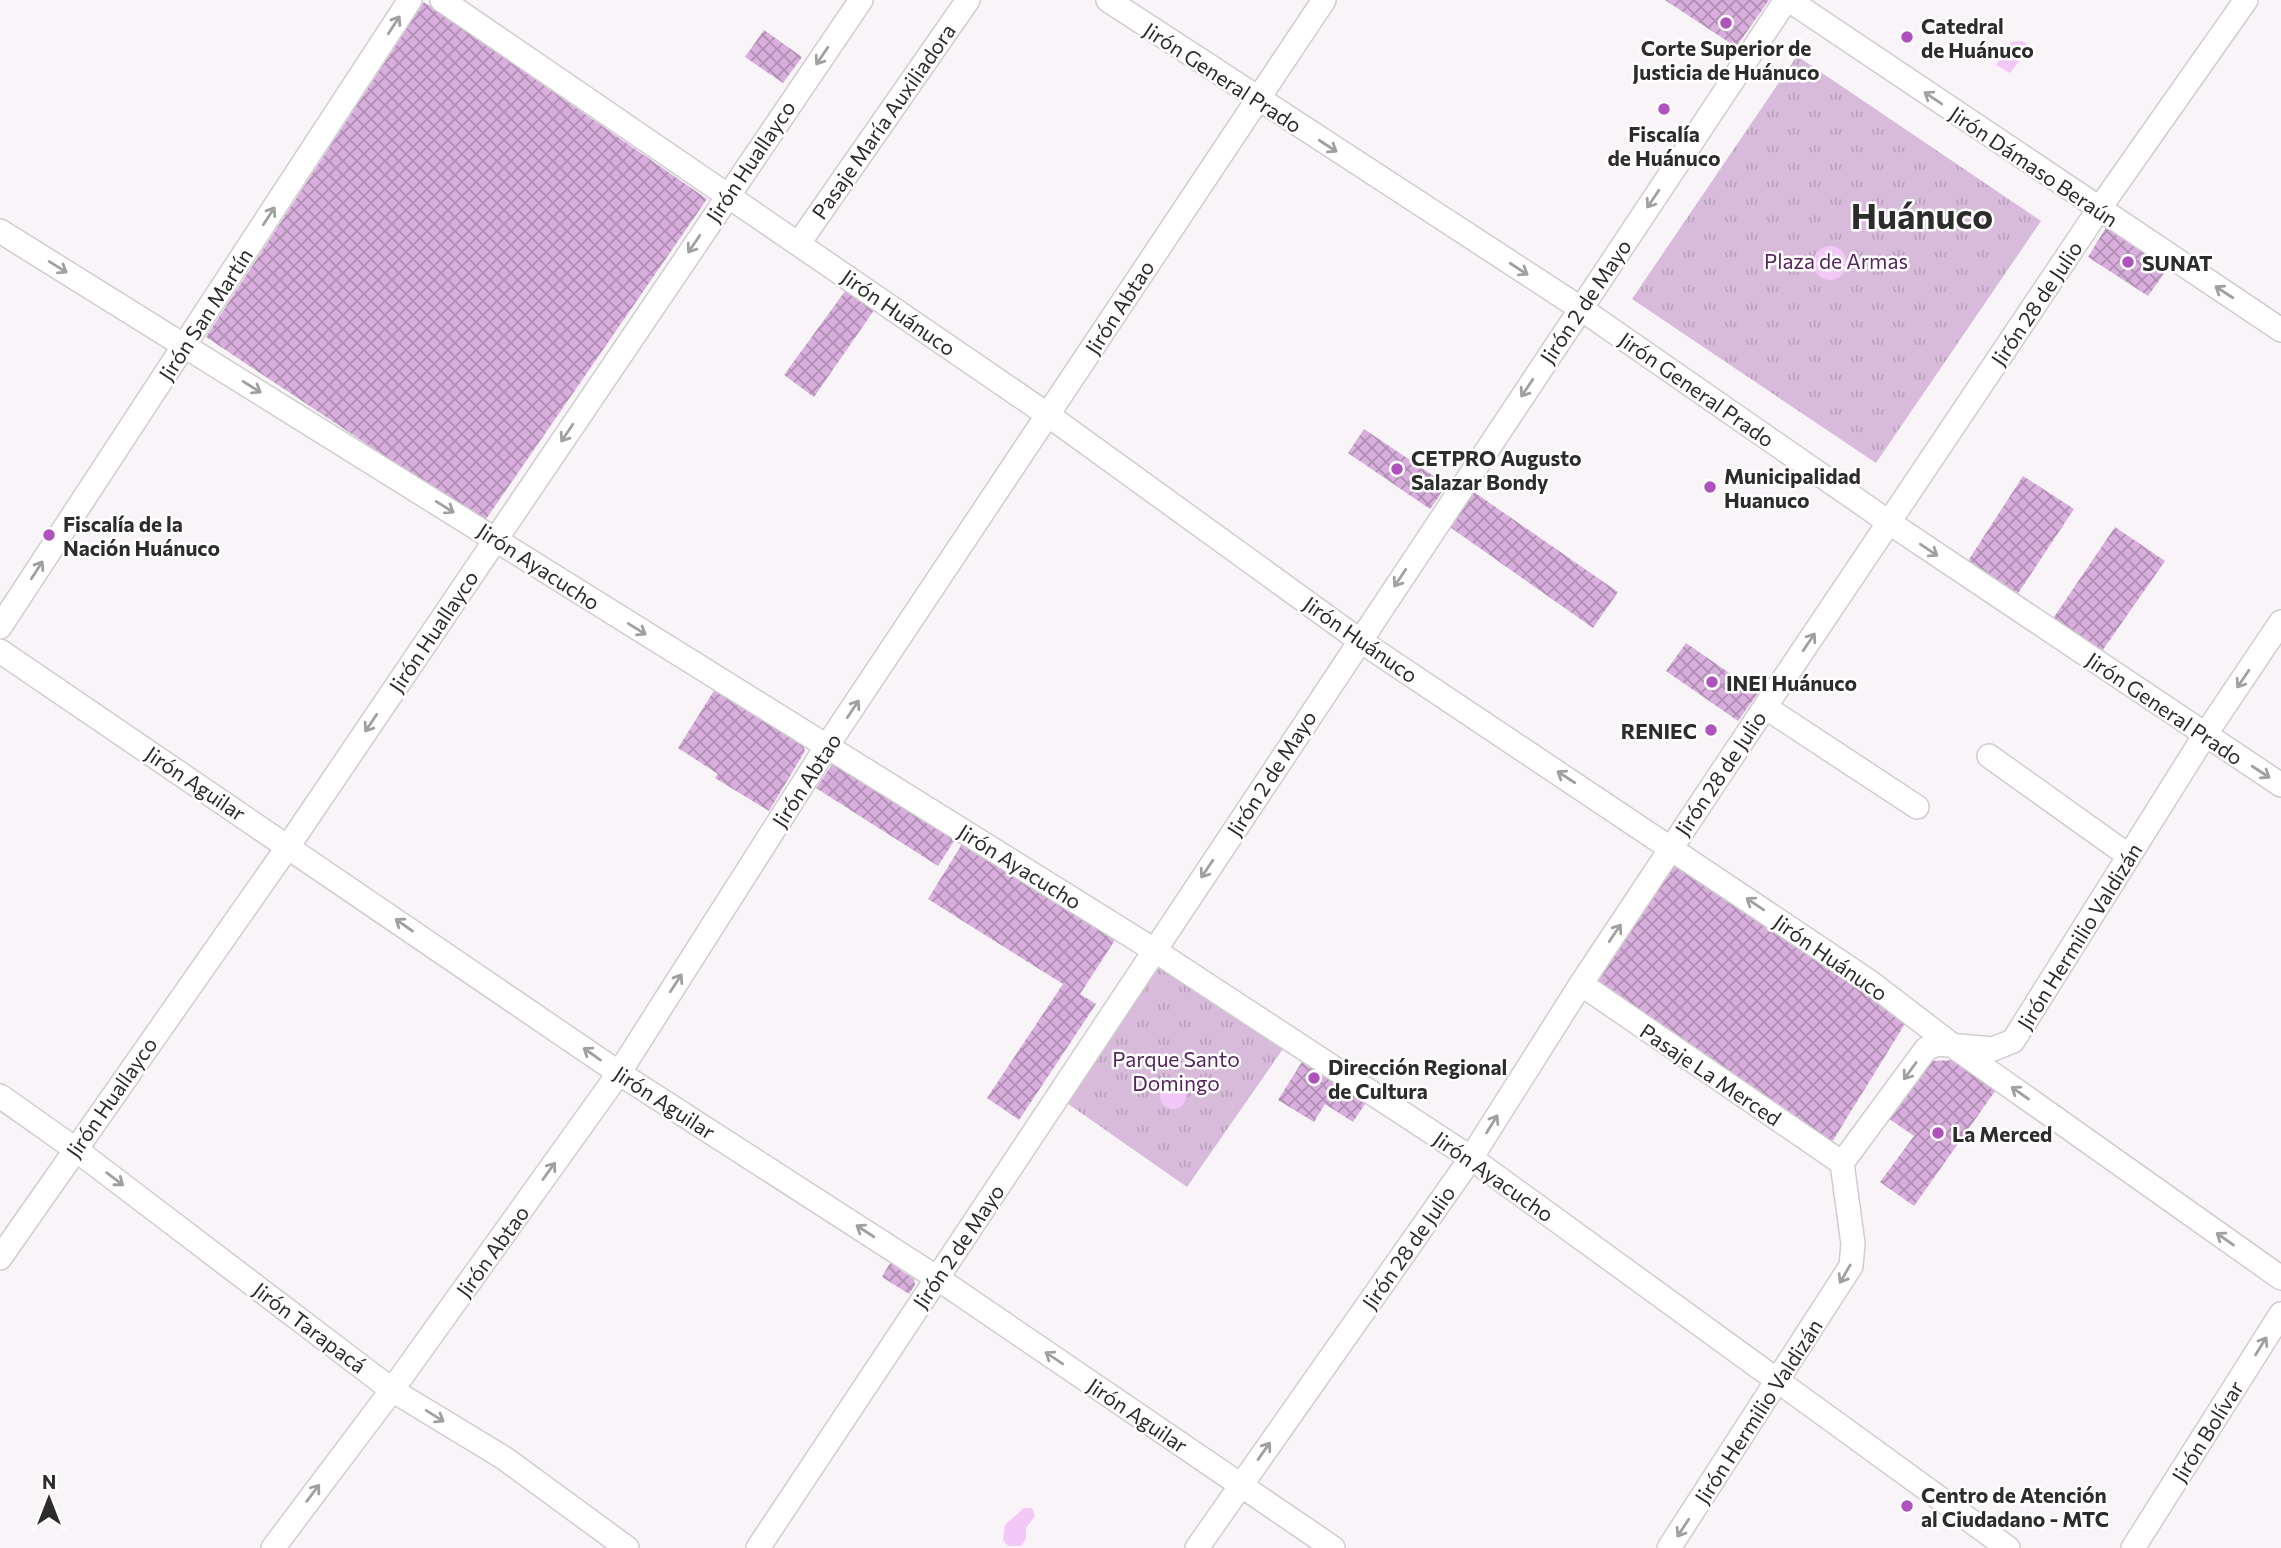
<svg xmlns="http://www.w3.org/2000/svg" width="2281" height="1548" font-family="Commissioner,sans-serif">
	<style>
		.park { fill: url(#park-tufts) }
		.water { fill: #f3c8f8 }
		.building { fill: url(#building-cross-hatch) }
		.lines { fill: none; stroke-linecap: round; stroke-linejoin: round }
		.minor-casing { stroke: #d0ccd0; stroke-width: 26 }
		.minor { stroke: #fff; stroke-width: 23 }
		.oneway { stroke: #a0a0a0 }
		.poi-dot { fill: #b052bd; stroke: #fff; stroke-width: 2.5 }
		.labels { text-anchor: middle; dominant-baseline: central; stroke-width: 5; stroke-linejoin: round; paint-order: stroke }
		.poi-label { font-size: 21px; font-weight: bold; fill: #2d2c2d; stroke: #fff; text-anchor: start }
		.street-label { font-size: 21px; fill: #2d2c2d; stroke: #fff }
		.park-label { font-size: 21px; fill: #56245c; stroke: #fff }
		.town-label { font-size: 35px; font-weight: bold; fill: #2d2c2d; stroke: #fff }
	</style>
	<defs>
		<pattern id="park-tufts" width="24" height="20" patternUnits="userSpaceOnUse" patternTransform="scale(1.75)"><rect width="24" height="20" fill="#d8bbdb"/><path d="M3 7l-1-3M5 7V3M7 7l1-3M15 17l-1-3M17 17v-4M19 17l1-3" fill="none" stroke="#baa1bc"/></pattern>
		<pattern id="building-cross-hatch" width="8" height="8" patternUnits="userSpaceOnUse" patternTransform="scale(1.75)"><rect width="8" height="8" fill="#d8aedd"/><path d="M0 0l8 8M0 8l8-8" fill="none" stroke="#b08eb4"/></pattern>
	</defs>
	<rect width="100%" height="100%" fill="#f8f4f8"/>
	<path class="park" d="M1797,56L2041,221L1876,463L1632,299Z
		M1156,962L1285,1046L1187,1187L1064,1101Z"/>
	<path class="water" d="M2022,41L2031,46L2010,73L1996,65L2011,42Z
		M1813 263a17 17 0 1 1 34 0a17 17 0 1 1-34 0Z
		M1160 1096a13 13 0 1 1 26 0a13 13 0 1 1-26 0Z
		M1024,1508H1032L1035,1516L1026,1528V1539L1021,1546H1008L1003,1540L1005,1525Z"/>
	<path class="building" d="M1665,0H1769L1736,47Z
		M424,2L707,199L484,522L206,337Z
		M764,30L802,57L783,83L745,57Z
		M2107,226L2168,268L2148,296L2088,257Z
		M851,283L879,303L814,397L784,375Z
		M1364,429L1447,485L1430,509L1348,453Z
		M2023,476L2074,509L2017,595L1968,561Z
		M1471,490L1618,592L1593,628L1447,525Z
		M2115,527L2165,561L2100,654L2052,620Z
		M1686,643L1758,693L1738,721L1666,671Z
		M715,689L802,742L805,751L769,811L715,778L718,774L678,748Z
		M835,760L956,838L938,866L816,788Z
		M962,844L1115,940L1080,994L1096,1004L1019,1120L987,1098L1063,984L928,899Z
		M1675,858L1908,1019L1832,1142L1594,981Z
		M1305,1057L1369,1098L1353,1122L1325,1104L1314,1122L1278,1100Z
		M1960,1060L1998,1087L1914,1206L1880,1182L1914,1136L1888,1118L1928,1061Z
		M890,1263L914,1279L915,1285L909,1294L882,1277Z"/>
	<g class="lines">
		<defs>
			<path id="minor" d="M442,0L1048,415L1359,640L1870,982L1956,1048L2281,1278
				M1108,0L1580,308L1890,523L2281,785
				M1789,0L2281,330
				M0,231L1154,950L1471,1158L2008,1548
				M799,243L968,0
				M0,627L410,0
				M0,651L619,1073L937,1278L1333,1548
				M1765,707L1917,807
				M1989,756L2129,856
				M1581,984L1842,1163
				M0,1096L75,1149L392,1390L504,1458L627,1548
				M0,1258L289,845L861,0
				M273,1548L392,1390L619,1073L827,746L1324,0
				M758,1548L1786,0
				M1197,1548L1471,1158L1581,984L1765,707L2099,209L2246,0
				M1669,1548L1851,1266L1853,1244L1842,1163L1926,1049L1937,1044L1993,1049L2013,1041L2205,735L2281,622
				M2133,1548L2281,1314"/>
		</defs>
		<use href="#minor" class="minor-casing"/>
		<use href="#minor" class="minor"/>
	</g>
	<defs><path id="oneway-shaft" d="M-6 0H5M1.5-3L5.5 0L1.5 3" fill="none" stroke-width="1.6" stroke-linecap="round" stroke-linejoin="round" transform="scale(1.75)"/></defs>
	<g class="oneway">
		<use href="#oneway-shaft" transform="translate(394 25) rotate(-57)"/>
		<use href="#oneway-shaft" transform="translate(822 56) rotate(124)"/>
		<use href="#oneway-shaft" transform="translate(1933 98) rotate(-146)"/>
		<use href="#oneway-shaft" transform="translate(1328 146) rotate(33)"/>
		<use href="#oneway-shaft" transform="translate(1653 199) rotate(124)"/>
		<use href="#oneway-shaft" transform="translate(269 216) rotate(-57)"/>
		<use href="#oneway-shaft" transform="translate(694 244) rotate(124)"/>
		<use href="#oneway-shaft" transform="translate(58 267) rotate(32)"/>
		<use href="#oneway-shaft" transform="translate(1519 269) rotate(33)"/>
		<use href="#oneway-shaft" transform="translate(2224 292) rotate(-147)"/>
		<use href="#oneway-shaft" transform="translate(252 387) rotate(32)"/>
		<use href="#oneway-shaft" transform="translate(1527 388) rotate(124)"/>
		<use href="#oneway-shaft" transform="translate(567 433) rotate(124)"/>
		<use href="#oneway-shaft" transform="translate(445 507) rotate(32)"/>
		<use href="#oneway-shaft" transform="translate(1929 550) rotate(34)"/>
		<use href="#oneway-shaft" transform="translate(37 570) rotate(-57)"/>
		<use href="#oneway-shaft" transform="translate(1400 578) rotate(124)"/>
		<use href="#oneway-shaft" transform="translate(637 629) rotate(32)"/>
		<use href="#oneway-shaft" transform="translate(1809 642) rotate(-56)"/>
		<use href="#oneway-shaft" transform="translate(2243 679) rotate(124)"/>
		<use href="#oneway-shaft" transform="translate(853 709) rotate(-56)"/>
		<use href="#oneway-shaft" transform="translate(371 723) rotate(124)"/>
		<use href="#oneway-shaft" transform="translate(2261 772) rotate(33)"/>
		<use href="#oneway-shaft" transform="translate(1566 777) rotate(-147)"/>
		<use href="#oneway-shaft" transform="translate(1207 869) rotate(124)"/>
		<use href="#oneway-shaft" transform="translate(1755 904) rotate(-146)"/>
		<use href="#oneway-shaft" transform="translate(404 925) rotate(-145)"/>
		<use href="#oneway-shaft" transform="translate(1615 933) rotate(-56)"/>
		<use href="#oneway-shaft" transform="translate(676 983) rotate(-57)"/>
		<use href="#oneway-shaft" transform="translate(592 1054) rotate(-145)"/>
		<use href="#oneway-shaft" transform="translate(1910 1071) rotate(126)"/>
		<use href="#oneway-shaft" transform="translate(2020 1093) rotate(-145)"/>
		<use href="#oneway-shaft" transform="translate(1492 1124) rotate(-58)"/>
		<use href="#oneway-shaft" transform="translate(549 1171) rotate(-54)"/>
		<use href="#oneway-shaft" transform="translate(115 1179) rotate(37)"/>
		<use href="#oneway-shaft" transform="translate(865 1231) rotate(-147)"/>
		<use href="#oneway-shaft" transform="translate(2225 1239) rotate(-145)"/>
		<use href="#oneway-shaft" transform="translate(1845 1274) rotate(120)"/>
		<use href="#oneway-shaft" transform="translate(2261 1346) rotate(-58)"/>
		<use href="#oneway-shaft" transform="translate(1054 1358) rotate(-146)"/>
		<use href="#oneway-shaft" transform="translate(435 1416) rotate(32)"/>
		<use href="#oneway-shaft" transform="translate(1264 1451) rotate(-55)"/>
		<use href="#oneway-shaft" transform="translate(313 1493) rotate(-53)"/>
		<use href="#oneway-shaft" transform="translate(1683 1528) rotate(123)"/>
	</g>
	<g class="poi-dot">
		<circle cx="1726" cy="23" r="7"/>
		<circle cx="1907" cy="37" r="7"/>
		<circle cx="1664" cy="109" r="7"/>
		<circle cx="2128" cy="262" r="7"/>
		<circle cx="1397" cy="469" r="7"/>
		<circle cx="1710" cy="487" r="7"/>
		<circle cx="49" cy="535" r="7"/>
		<circle cx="1712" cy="682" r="7"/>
		<circle cx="1711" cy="730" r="7"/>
		<circle cx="1314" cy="1078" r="7"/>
		<circle cx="1938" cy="1133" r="7"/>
		<circle cx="1907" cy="1506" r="7"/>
	</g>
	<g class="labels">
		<g class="poi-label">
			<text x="1921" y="25">Catedral<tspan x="1921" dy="24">de Huánuco</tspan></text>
			<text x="1726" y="47" text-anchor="middle">Corte Superior de<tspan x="1726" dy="24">Justicia de Huánuco</tspan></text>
			<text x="1664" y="133" text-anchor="middle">Fiscalía<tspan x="1664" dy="24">de Huánuco</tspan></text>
			<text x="2142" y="262">SUNAT</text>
			<text x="1411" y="457">CETPRO Augusto<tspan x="1411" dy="24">Salazar Bondy</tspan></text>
			<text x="1724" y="475">Municipalidad<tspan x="1724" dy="24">Huanuco</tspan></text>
			<text x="63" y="523">Fiscalía de la<tspan x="63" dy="24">Nación Huánuco</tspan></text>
			<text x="1726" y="682">INEI Huánuco</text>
			<text x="1697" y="730" text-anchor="end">RENIEC</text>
			<text x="1328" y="1066">Dirección Regional<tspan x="1328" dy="24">de Cultura</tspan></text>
			<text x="1952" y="1133">La Merced</text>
			<text x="1921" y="1494">Centro de Atención<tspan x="1921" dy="24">al Ciudadano - MTC</tspan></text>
		</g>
		<g class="street-label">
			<text transform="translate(1223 77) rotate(33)">Jirón General Prado</text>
			<text transform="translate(883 121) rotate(-55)">Pasaje María Auxiliadora</text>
			<text transform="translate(750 161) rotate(-56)">Jirón Huallayco</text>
			<text transform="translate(2034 166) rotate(34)">Jirón Dámaso Beraún</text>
			<text transform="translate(1585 301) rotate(-56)">Jirón 2 de Mayo</text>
			<text transform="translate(2036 303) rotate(-56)">Jirón 28 de Julio</text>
			<text transform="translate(1119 307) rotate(-57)">Jirón Abtao</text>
			<text transform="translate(899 312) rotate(35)">Jirón Huánuco</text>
			<text transform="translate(205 314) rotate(-57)">Jirón San Martín</text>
			<text transform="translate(1697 389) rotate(35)">Jirón General Prado</text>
			<text transform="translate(539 566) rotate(33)">Jirón Ayacucho</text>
			<text transform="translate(433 631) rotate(-56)">Jirón Huallayco</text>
			<text transform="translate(1361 639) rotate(35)">Jirón Huánuco</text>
			<text transform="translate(2165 708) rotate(34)">Jirón General Prado</text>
			<text transform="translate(1271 773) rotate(-57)">Jirón 2 de Mayo</text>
			<text transform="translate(1720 773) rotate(-56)">Jirón 28 de Julio</text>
			<text transform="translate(806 780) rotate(-57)">Jirón Abtao</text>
			<text transform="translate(196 783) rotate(34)">Jirón Aguilar</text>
			<text transform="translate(1020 866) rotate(32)">Jirón Ayacucho</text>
			<text transform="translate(2079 936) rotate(-58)">Jirón Hermilio Valdizán</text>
			<text transform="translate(1831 957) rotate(35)">Jirón Huánuco</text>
			<text transform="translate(1711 1074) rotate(34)">Pasaje La Merced</text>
			<text transform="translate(111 1097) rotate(-55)">Jirón Huallayco</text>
			<text transform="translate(665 1102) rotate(33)">Jirón Aguilar</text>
			<text transform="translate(1494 1176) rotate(35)">Jirón Ayacucho</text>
			<text transform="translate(958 1246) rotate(-56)">Jirón 2 de Mayo</text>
			<text transform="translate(1408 1247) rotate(-55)">Jirón 28 de Julio</text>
			<text transform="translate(492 1251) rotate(-54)">Jirón Abtao</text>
			<text transform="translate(310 1327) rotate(37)">Jirón Tarapacá</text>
			<text transform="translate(1758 1411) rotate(-57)">Jirón Hermilio Valdizán</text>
			<text transform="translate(1138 1415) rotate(34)">Jirón Aguilar</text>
			<text transform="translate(2207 1431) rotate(-58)">Jirón Bolívar</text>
		</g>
		<g class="park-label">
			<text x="1836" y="260">Plaza de Armas</text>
			<text x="1176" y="1058">Parque Santo<tspan x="1176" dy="24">Domingo</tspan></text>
		</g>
		<g class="town-label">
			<text x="1922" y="214">Huánuco</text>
		</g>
	</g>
	<g transform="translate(49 1499)" stroke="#ffffff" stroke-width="5" paint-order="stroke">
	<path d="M0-5L12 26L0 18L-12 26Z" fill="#2d2c2d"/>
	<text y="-10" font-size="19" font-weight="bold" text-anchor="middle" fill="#2d2c2d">N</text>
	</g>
</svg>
